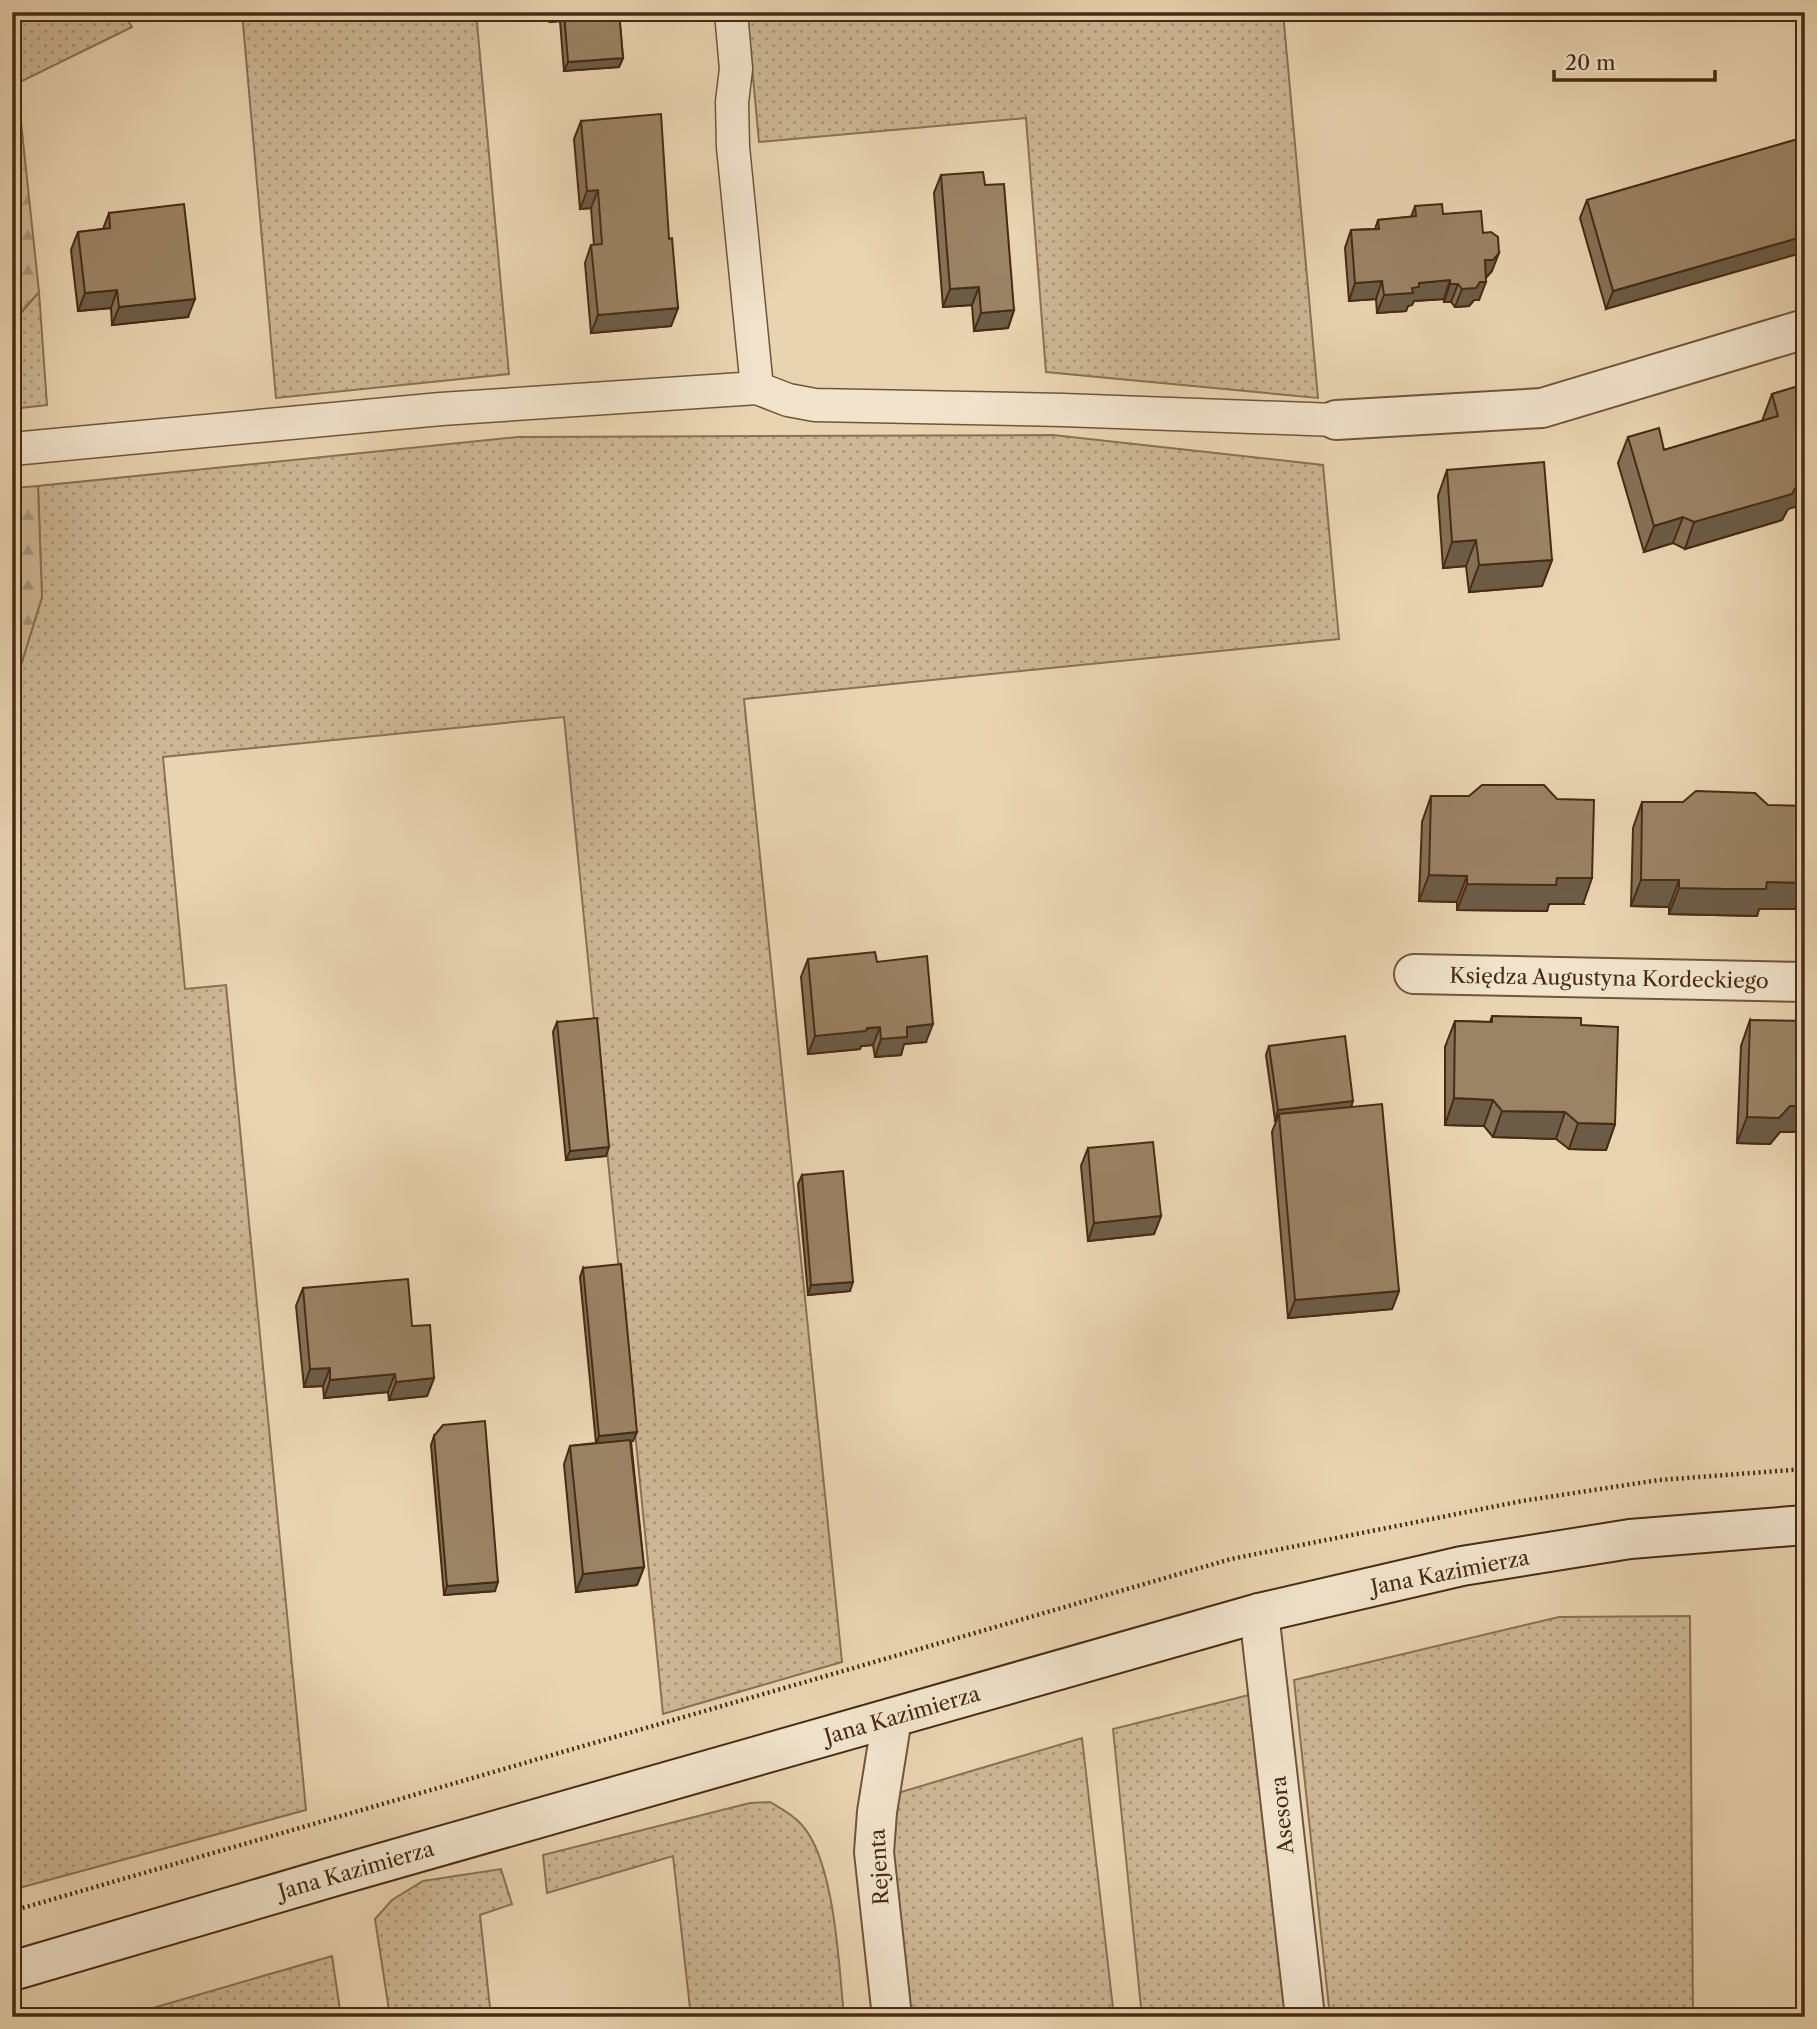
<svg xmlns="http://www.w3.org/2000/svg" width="1817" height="2029" font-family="'Libre Caslon Text',serif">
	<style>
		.grass { fill: url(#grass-dots); stroke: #8a7154; stroke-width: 2 }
		.forest { fill: url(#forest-firs); stroke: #8a7154; stroke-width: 2 }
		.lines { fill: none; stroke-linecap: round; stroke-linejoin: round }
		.service-casing { stroke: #70553a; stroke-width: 35 }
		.minor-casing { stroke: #70553a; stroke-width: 42 }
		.secondary-casing { stroke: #472b13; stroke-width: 42 }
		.path { stroke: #472b13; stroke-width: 4.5; stroke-dasharray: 2 3.5; stroke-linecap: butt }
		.service { stroke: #f1e3cc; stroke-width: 32 }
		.minor { stroke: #f1e3cc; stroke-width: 38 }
		.secondary { stroke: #f1e3cc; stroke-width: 38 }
		.wall { fill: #857157; stroke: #472b13; stroke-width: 2 }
		.shaded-wall { fill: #6c5c47; stroke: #472b13; stroke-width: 2 }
		.building { fill: #9b8365; stroke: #472b13; stroke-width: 2 }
		.labels { text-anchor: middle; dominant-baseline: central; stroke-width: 7; stroke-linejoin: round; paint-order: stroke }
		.street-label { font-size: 21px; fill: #472b13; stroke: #f1e3cc }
	</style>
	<defs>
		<pattern id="grass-dots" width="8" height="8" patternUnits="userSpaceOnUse" patternTransform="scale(1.75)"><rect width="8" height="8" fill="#cdb796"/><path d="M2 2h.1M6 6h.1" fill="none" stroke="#a89579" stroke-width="1.8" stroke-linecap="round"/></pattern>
		<pattern id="forest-firs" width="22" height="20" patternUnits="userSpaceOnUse" patternTransform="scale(1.75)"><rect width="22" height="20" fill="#cdb796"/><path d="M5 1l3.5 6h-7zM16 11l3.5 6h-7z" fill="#a89579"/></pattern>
	</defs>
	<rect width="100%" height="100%" fill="#e9d4b1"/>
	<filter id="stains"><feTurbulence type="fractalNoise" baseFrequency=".00286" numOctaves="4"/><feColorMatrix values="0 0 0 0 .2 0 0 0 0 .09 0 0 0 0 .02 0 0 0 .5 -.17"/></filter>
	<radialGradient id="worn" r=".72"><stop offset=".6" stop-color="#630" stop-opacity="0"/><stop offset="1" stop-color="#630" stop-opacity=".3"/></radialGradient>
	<path class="grass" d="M12,12H123L132,27L12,86Z
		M242,12H476L509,374L276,398Z
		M747,12H1283L1318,398L1046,372L1026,118L759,142Z
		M39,292L47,405L12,409V323Z
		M1053,435L1323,465L1339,639L744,699L842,1662L663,1714L564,717L163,757L185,989L226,985L306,1810L12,1890V671L21,665L42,597L38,486L518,437Z
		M1690,1616L1693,2017H1330L1294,1680L1559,1617Z
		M1253,1694L1289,2017H1142L1113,1729Z
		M1082,1738L1114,2017H907L890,1816L901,1792Z
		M770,1802C780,1808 793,1815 801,1824C835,1860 839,1967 844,2017H691L673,1856L547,1893L543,1855L750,1803Z
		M501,1869L512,1904L480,1915L491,2017H390L375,1919L392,1900L423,1881Z
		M332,1956L341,2017H122Z"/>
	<path class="forest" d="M17,84L39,292L12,323V86Z
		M38,486L42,597L21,665L12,671V488Z"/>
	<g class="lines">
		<defs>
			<path id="service" d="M731,12L736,69L732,102L733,147L757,388L788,400L815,405L1063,410L1336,420
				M12,449L441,409L757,388"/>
			<path id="minor" d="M1336,420L1542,408L1805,329
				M1414,974L1805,982
				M1259,1613L1305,2017
				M892,2017L874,1852L877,1812L892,1718"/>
			<path id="secondary" d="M12,1971L339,1875L1259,1613L1462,1566L1630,1539L1805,1525"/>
		</defs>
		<use href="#service" class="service-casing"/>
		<use href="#minor" class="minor-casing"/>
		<use href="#secondary" class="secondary-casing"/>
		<path class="path" d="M12,1911L1231,1559L1522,1501L1659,1480L1805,1469"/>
		<use href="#service" class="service"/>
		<use href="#minor" class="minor"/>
		<use href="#secondary" class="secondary"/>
	</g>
	<path class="wall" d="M549,12H619L623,58L619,67L564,71L560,21L550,22Z
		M581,121L669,239L678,308L671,326L591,333L585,263L591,245H594L591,208L580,209L574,139Z
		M1805,137L1606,309L1580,218L1587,200Z
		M941,175L985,185L1014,310L1008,328L974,331L972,305L943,307L934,193Z
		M1415,206L1443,214L1483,233L1492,271L1485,278L1479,300H1474L1469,306L1455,307L1451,302H1444V299L1414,301L1412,305L1408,306L1406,311L1377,313L1376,299L1349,301L1345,248L1351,230L1375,229L1378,220L1411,217Z
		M109,213L188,317L112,325L111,308L78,311L71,250L78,232L103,229Z
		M1802,385L1788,509L1782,520L1685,549L1673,543L1644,552L1618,463L1628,437L1664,450L1762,421L1772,394Z
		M1447,470L1552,560L1542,586L1469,592L1466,566L1443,568L1438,496Z
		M1431,796L1583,904H1549L1547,911L1457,910V902L1419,901L1422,822Z
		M1642,802L1795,909H1759L1757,916L1714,915L1669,914V907L1631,906L1633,828Z
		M808,959L877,962L926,1042L904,1044L901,1055L875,1057L873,1045L861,1046L860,1049L808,1054L801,977Z
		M1492,1016L1581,1025L1615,1124L1606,1150L1569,1149L1556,1139L1493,1137L1484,1126L1445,1125V1047L1455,1021L1490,1022Z
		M1750,1020L1780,1132L1770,1144L1737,1143L1741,1046Z
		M557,1022L606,1156L566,1160L553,1032Z
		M1269,1046L1351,1107L1399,1291L1392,1309L1288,1318L1272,1132L1277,1119L1275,1120L1266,1055Z
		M1088,1148L1161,1216L1154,1234L1088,1241L1081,1166Z
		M802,1175L850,1291L808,1295L798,1184Z
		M583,1268L633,1441H631L644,1567L637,1585L576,1592L564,1464L570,1446L596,1443L580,1277Z
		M303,1288L412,1326L434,1378L427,1396L389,1400L388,1392L324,1398L323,1386L304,1387L296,1306Z
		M434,1436L495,1591L444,1595L431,1445Z"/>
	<path class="shaded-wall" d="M563,12L560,21L550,22L554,13Z
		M623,58L619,67L564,71L568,62Z
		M598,190L591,208L580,209L587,191Z
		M1805,236V252L1606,309L1613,291Z
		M1499,253L1492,271L1486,278H1478L1485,260Z
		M1450,280L1444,299L1414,301L1412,305L1408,306L1406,311L1377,313L1384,295L1412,288L1419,283Z
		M1382,281L1376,299L1349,301L1355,283Z
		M1480,282H1486L1479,300H1474L1469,306L1455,307L1462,289Z
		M1450,284H1458L1451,302H1444Z
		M979,287L972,305L943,307L950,289Z
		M117,290L111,308L78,311L85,293Z
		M195,299L188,317L112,325L119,307Z
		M678,308L671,326L591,333L598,315Z
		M1014,310L1008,328L974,331L981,313Z
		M1805,481V504L1788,509L1782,520L1685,549L1694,522Z
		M1683,517L1673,543L1644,552L1654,526Z
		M1476,540L1466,566L1443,568L1452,542Z
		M1552,560L1542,586L1469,592L1479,565Z
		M1429,875L1467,876L1457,902L1419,901Z
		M1557,878H1592L1583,904H1549L1547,911L1457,910L1467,884Z
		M1641,880H1679L1669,907L1631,906Z
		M1767,882L1804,883L1795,909H1759L1757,916L1669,914L1679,888Z
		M933,1024L926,1042L904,1044L901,1055L875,1057L881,1039L907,1027Z
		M880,1027L873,1045L861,1046L860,1049L808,1054L815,1036Z
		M1454,1098L1493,1100L1484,1126L1445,1125Z
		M1353,1101L1350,1111L1279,1114L1277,1119L1275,1120L1278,1110Z
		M1790,1106H1805V1132H1780L1770,1144L1737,1143L1747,1117Z
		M1502,1111L1565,1112L1556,1139L1493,1137Z
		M1578,1123L1615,1124L1606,1150L1569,1149Z
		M609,1147L606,1156L566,1160L570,1151Z
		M1161,1216L1154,1234L1088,1241L1094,1223Z
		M853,1282L850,1291L808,1295L811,1285Z
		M1399,1291L1392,1309L1288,1318L1295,1300Z
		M330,1368L323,1386L304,1387L310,1369Z
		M395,1374L388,1392L324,1398L330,1380Z
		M434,1378L427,1396L389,1400L396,1382Z
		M637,1432L633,1441L596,1445L599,1436Z
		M644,1567L637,1585L576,1592L583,1574Z
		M498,1582L495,1591L444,1595L447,1586Z"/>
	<path class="building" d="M564,12H619L623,58L568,62Z
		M661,114L669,239L672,238L678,308L598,315L591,245L602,244L598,190L587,191L581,121Z
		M1805,137V236L1613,291L1587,200Z
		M983,172L985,185L1004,184L1014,310L981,313L979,287L950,289L941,175Z
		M184,204L195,299L119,307L117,290L85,293L78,232L110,228L109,213Z
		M1442,204L1443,214L1481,211L1483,233L1491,232L1498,237L1499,253L1493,260H1485L1486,282H1480L1476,288L1462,289L1458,284H1450V280L1419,283V287L1412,288L1413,293L1384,295L1382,281L1355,283L1351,230L1379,229L1378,220L1416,216L1415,206Z
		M1802,385L1805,395V481L1798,483L1792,494L1694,522L1683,517L1654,526L1628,437L1659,428L1664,450L1778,416L1772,394Z
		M1544,462L1552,560L1479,565L1476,540L1452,542L1447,470Z
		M1482,785H1544L1557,799L1594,800L1592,878H1557L1556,885L1467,884V876L1429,875L1431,796H1469Z
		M1696,791L1755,793L1768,805L1805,806L1804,883L1767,882L1766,889H1724L1679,888V880H1641L1642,802H1683Z
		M875,952L877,962L927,956L933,1024L907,1027V1037L881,1039L880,1027L867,1028L866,1031L815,1036L808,959Z
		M1492,1016L1581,1018V1025L1618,1027L1615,1124L1578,1123L1565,1112L1502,1111L1493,1100L1454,1098L1455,1021L1492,1022Z
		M597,1018L609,1147L570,1151L557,1022Z
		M1750,1020L1805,1021V1106H1790L1779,1118L1747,1117Z
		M1345,1036L1353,1101L1278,1110L1269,1046Z
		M1382,1104L1399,1291L1295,1300L1279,1114Z
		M1153,1142L1161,1216L1094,1223L1088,1148Z
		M843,1171L853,1282L811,1285L802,1175Z
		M621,1264L637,1432L599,1436L583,1268Z
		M408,1279L412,1326L430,1325L434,1378L396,1382L395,1374L330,1380V1368L310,1369L303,1288Z
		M485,1421L498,1582L447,1586L434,1436L443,1425Z
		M630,1440L644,1567L583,1574L570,1446Z"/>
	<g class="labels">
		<g class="street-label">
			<text transform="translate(1609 978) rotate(1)">Księdza Augustyna Kordeckiego</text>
			<text transform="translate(1450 1572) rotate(-11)">Jana Kazimierza</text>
			<text transform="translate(902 1715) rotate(-16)">Jana Kazimierza</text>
			<text transform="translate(1282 1815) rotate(-96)">Asesora</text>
			<text transform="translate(879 1867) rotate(-93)">Rejenta</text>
			<text transform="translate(356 1870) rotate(-16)">Jana Kazimierza</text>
		</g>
	</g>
	<rect width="1817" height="2029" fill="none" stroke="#e9d4b1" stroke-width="42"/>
	<rect x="14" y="14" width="1789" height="2001" fill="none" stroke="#472b13" stroke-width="3.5"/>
	<rect x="21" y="21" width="1775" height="1987" fill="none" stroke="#472b13" stroke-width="2"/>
	<path d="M1554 70v10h161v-10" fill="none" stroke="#472b13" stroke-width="3.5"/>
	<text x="1565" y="70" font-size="21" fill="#472b13" stroke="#f1e3cc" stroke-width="5" paint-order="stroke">20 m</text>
	<rect width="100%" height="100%" filter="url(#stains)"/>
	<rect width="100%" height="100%" fill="url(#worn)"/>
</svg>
